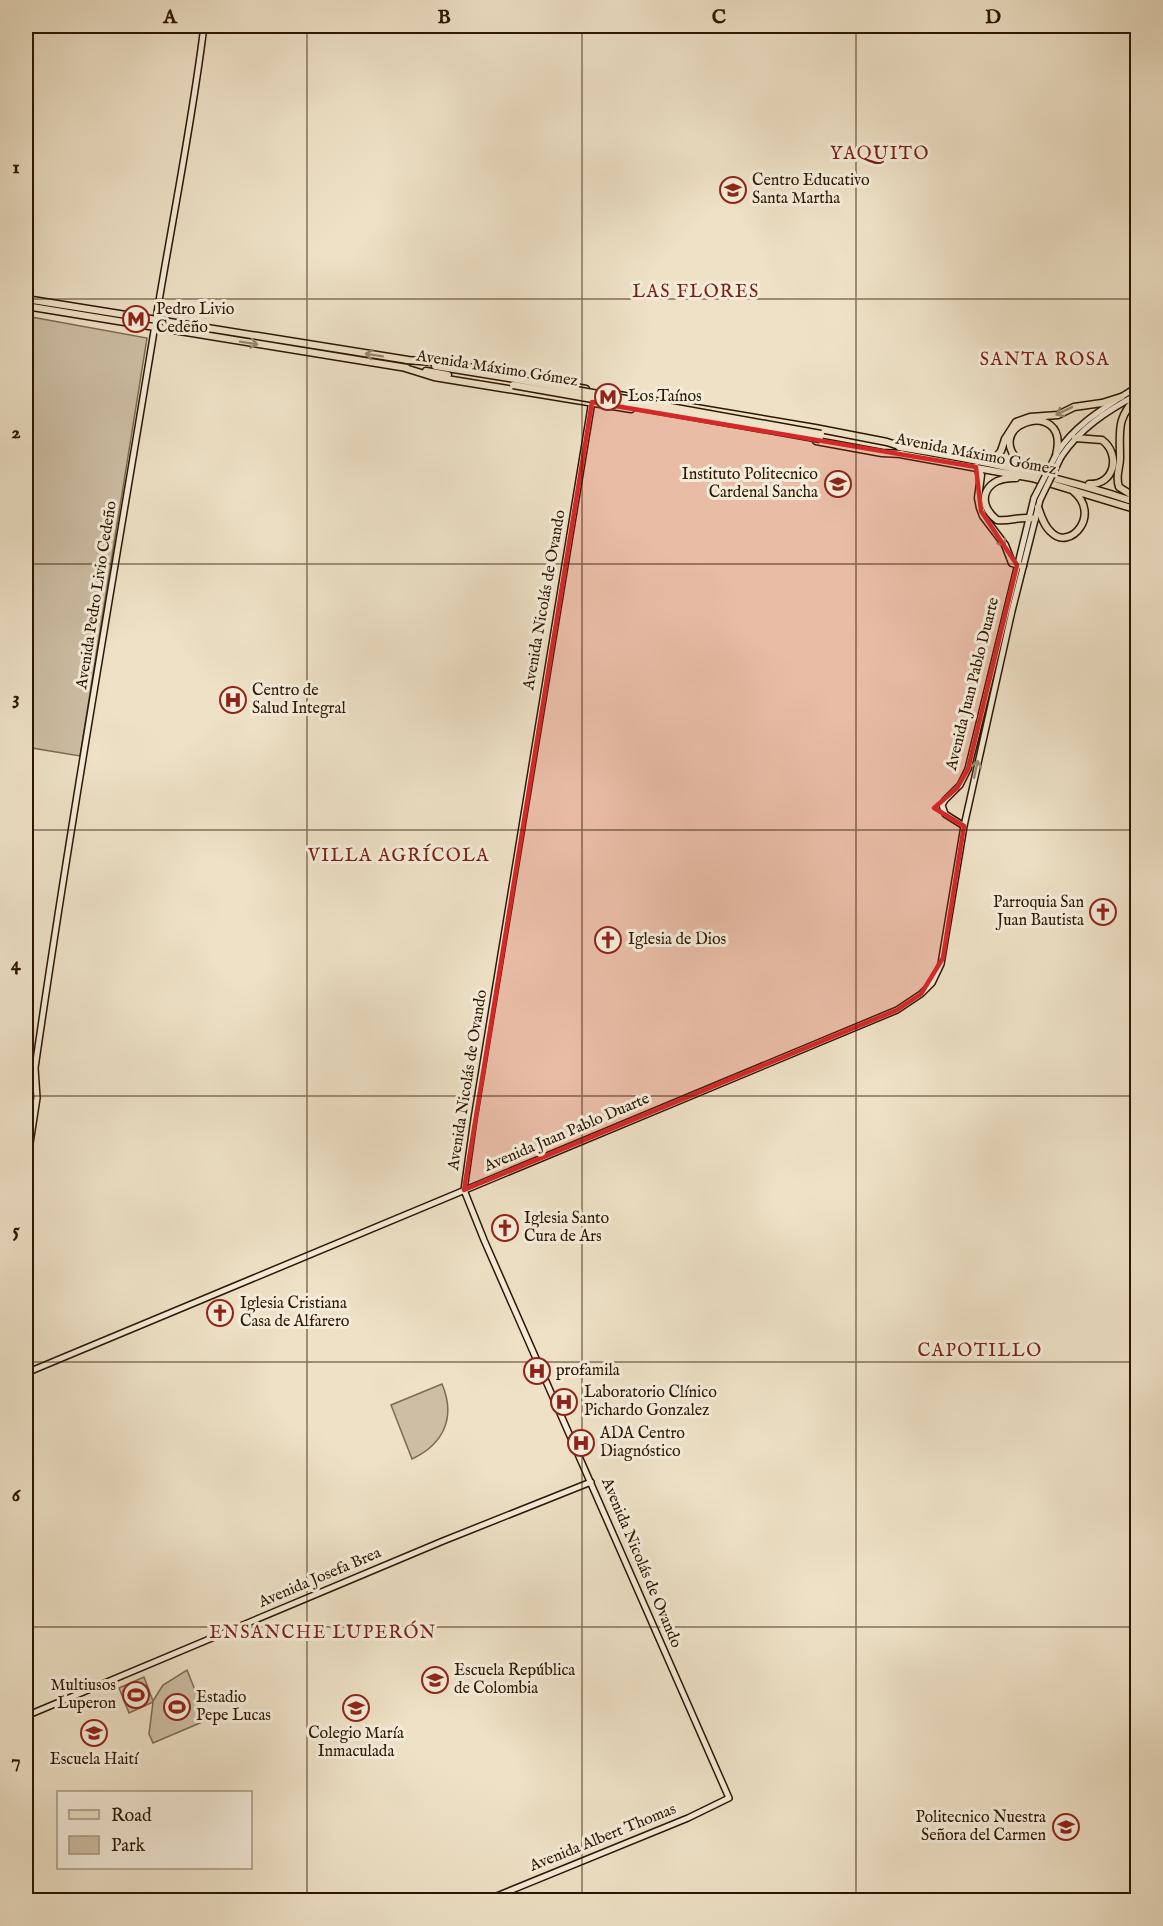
<svg xmlns="http://www.w3.org/2000/svg" width="1163" height="1926" font-family="'IM FELL English',serif">
	<style>
		.green { fill: #cdbea4; stroke: #7c6a52; stroke-width: 1.5 }
		.lines { fill: none; stroke-linecap: round; stroke-linejoin: round }
		.secondary-casing { stroke: #2c1600; stroke-width: 8 }
		.primary-casing { stroke: #2c1600; stroke-width: 9 }
		.secondary { stroke: #f4ecda; stroke-width: 5 }
		.primary { stroke: #eee1c6; stroke-width: 6 }
		.secondary-bridge-casing { stroke: #2c1600; stroke-width: 8; stroke-linecap: butt }
		.primary-bridge-casing { stroke: #2c1600; stroke-width: 9; stroke-linecap: butt }
		.secondary-bridge { stroke: #f4ecda; stroke-width: 5 }
		.primary-bridge { stroke: #eee1c6; stroke-width: 6 }
		.oneway { stroke: #97866d }
		.oneway2 { stroke: #9a8c78 }
		.marked { fill: #d62828; fill-opacity: 0.2; stroke: #d62828; stroke-width: 4.5; stroke-linejoin: round }
		.grid { fill: none; stroke: #2c1600; stroke-width: 1.5; stroke-opacity: 0.55 }
		.labels { text-anchor: middle; dominant-baseline: central; stroke-width: 6; stroke-linejoin: round; paint-order: stroke }
		.poi-label { font-size: 16px; fill: #2c1600; stroke: #f4ecda; text-anchor: start }
		.street-label { font-size: 16px; fill: #2c1600; stroke: #f4ecda }
		.neighbourhood-label { font-size: 18px; letter-spacing: 1.5px; fill: #7a1f14; stroke: #f4ecda }
		.neatline { fill: none; stroke: #2c1600; stroke-width: 2 }
		.grid-label { font-size: 20px; text-anchor: middle; font-weight: bold; fill: #2c1600 }
	</style>
	<rect width="100%" height="100%" fill="#eee1c6"/>
	<filter id="stains"><feTurbulence type="fractalNoise" baseFrequency=".00333" numOctaves="4"/><feColorMatrix values="0 0 0 0 .2 0 0 0 0 .09 0 0 0 0 .02 0 0 0 .5 -.17"/></filter>
	<radialGradient id="worn" r=".72"><stop offset=".6" stop-color="#630" stop-opacity="0"/><stop offset="1" stop-color="#630" stop-opacity=".3"/></radialGradient>
	<path class="green" d="M26,316L147,338L80,756L26,747Z
		M442,1384C456,1417 444,1444 412,1459L391,1405Z
		M187,1670L207,1720L153,1743L149,1734L153,1702L129,1713L119,1688L144,1677L153,1701L163,1685Z"/>
	<g class="lines">
		<defs>
			<path id="secondary" d="M1057,453C1077,422 1108,406 1138,386
				M1061,457C1080,428 1107,411 1138,394
				M964,826L945,814L942,805L945,800L960,785L968,769L1034,498
				M26,1169L37,1098L35,1068C71,818 115,569 156,319C172,221 192,124 204,26
				M26,1373L897,1010L921,994L932,983L941,964L964,826L1012,611L1040,500
				M26,1716L443,1541L591,1482
				M487,1900L688,1818L729,1798L484,1240L464,1190L474,1119L592,401"/>
			<path id="primary" d="M26,299L408,360
				M26,306L407,368
				M406,360L447,363L586,389
				M435,366L515,379
				M405,368L434,377L631,409
				M426,371L448,375
				M613,394L815,428L887,442L902,447
				M1138,395C1116,420 1120,428 1120,458C1120,468 1115,476 1119,487L1138,499
				M1075,438L1102,440C1121,454 1115,485 1089,484
				M816,441L882,453L902,454
				M899,447C981,460 1059,476 1138,503
				M900,454L1032,478L1138,510
				M992,462L1001,451L1005,439L1016,422L1030,417L1058,415L1074,407L1102,403L1121,397
				M976,467L981,475L978,498L980,508L983,516L1005,545L1012,563L1023,566
				M1028,469C969,426 1072,393 1056,455
				M1016,478C987,476 973,501 997,520C1011,522 1022,515 1035,519
				M1038,507C1041,516 1044,526 1051,532C1070,552 1102,514 1073,491
				M26,1885L32,1900"/>
		</defs>
		<use href="#secondary" class="secondary-casing"/>
		<use href="#primary" class="primary-casing"/>
		<use href="#secondary" class="secondary"/>
		<use href="#primary" class="primary"/>
		<defs>
			<path id="secondary-bridge" d="M1034,498L1056,455
				M1040,500L1061,457"/>
			<path id="primary-bridge" d="M515,379L821,434
				M513,385L820,439"/>
		</defs>
		<use href="#secondary-bridge" class="secondary-bridge-casing"/>
		<use href="#primary-bridge" class="primary-bridge-casing"/>
		<use href="#secondary-bridge" class="secondary-bridge"/>
		<use href="#primary-bridge" class="primary-bridge"/>
	</g>
	<defs><path id="oneway-shaft" d="M-6 0H5M1.5-3L5.5 0L1.5 3" fill="none" stroke-width="1.6" stroke-linecap="round" stroke-linejoin="round" transform="scale(1.5)"/></defs>
	<g class="oneway">
		<use href="#oneway-shaft" transform="translate(249 343) rotate(9)"/>
		<use href="#oneway-shaft" transform="translate(374 355) rotate(-171)"/>
		<use href="#oneway-shaft" transform="translate(1064 411) rotate(154)"/>
		<use href="#oneway-shaft" transform="translate(1000 539) rotate(57)"/>
	</g>
	<use class="oneway2" href="#oneway-shaft" transform="translate(976 769) rotate(-78)"/>
	<path class="marked" d="M592,402L976,467L981,511L1017,565L968,769L957,788L934,808L964,826L943,958L921,994L897,1010L464,1190Z"/>
	<path class="grid" d="M307,26V1900M582,26V1900M856,26V1900M26,299H1138M26,564H1138M26,830H1138M26,1096H1138M26,1362H1138M26,1627H1138"/>
	<defs>
		<symbol id="school-ring" viewBox="-11 -11 22 22"><circle r="9.5" fill="#f4ecda" stroke="#8f2418" stroke-width="1.5"/><path d="M0-5L7-2L0 1L-7-2ZM-4 1L0 2.5L4 1V4Q0 6-4 4Z" fill="#8f2418"/></symbol>
		<symbol id="metro-ring" viewBox="-11 -11 22 22"><circle r="9.5" fill="#f4ecda" stroke="#8f2418" stroke-width="1.5"/><path d="M-5.5 5V-5H-3L0 0L3-5H5.5V5H3V-.5L0 4L-3-.5V5Z" fill="#8f2418"/></symbol>
		<symbol id="hospital-ring" viewBox="-11 -11 22 22"><circle r="9.5" fill="#f4ecda" stroke="#8f2418" stroke-width="1.5"/><path d="M-5-5h3v3.5h4V-5h3V5h-3V1.5h-4V5h-3Z" fill="#8f2418"/></symbol>
		<symbol id="church-ring" viewBox="-11 -11 22 22"><circle r="9.5" fill="#f4ecda" stroke="#8f2418" stroke-width="1.5"/><path d="M-1.2-6h2.4v3.5h3.3v2.4h-3.3V6h-2.4V-.1h-3.3v-2.4h3.3Z" fill="#8f2418"/></symbol>
		<symbol id="stadium-ring" viewBox="-11 -11 22 22"><circle r="9.5" fill="#f4ecda" stroke="#8f2418" stroke-width="1.5"/><path d="M0-5a6.5 5 0 1 0 0 10a6.5 5 0 1 0 0-10ZM-3.5-1.8h7v3.6h-7Z" fill="#8f2418"/></symbol>
	</defs>
	<g fill-rule="evenodd">
		<use href="#school-ring" x="718" y="175" width="30" height="30"/>
		<use href="#metro-ring" x="121" y="304" width="30" height="30"/>
		<use href="#metro-ring" x="593" y="382" width="30" height="30"/>
		<use href="#school-ring" x="823" y="469" width="30" height="30"/>
		<use href="#hospital-ring" x="218" y="685" width="30" height="30"/>
		<use href="#church-ring" x="1088" y="897" width="30" height="30"/>
		<use href="#church-ring" x="593" y="925" width="30" height="30"/>
		<use href="#church-ring" x="490" y="1213" width="30" height="30"/>
		<use href="#church-ring" x="205" y="1298" width="30" height="30"/>
		<use href="#hospital-ring" x="522" y="1356" width="30" height="30"/>
		<use href="#hospital-ring" x="549" y="1387" width="30" height="30"/>
		<use href="#hospital-ring" x="566" y="1428" width="30" height="30"/>
		<use href="#school-ring" x="420" y="1665" width="30" height="30"/>
		<use href="#stadium-ring" x="121" y="1680" width="30" height="30"/>
		<use href="#stadium-ring" x="162" y="1692" width="30" height="30"/>
		<use href="#school-ring" x="341" y="1693" width="30" height="30"/>
		<use href="#school-ring" x="79" y="1718" width="30" height="30"/>
		<use href="#school-ring" x="1051" y="1812" width="30" height="30"/>
	</g>
	<g class="labels">
		<g class="poi-label">
			<text x="752" y="181">Centro Educativo<tspan x="752" dy="18">Santa Martha</tspan></text>
			<text x="156" y="310">Pedro Livio<tspan x="156" dy="18">Cedeño</tspan></text>
			<text x="628" y="397">Los Taínos</text>
			<text x="818" y="475" text-anchor="end">Instituto Politecnico<tspan x="818" dy="18">Cardenal Sancha</tspan></text>
			<text x="252" y="691">Centro de<tspan x="252" dy="18">Salud Integral</tspan></text>
			<text x="1084" y="903" text-anchor="end">Parroquia San<tspan x="1084" dy="18">Juan Bautista</tspan></text>
			<text x="628" y="940">Iglesia de Dios</text>
			<text x="524" y="1219">Iglesia Santo<tspan x="524" dy="18">Cura de Ars</tspan></text>
			<text x="240" y="1304">Iglesia Cristiana<tspan x="240" dy="18">Casa de Alfarero</tspan></text>
			<text x="556" y="1371">profamila</text>
			<text x="584" y="1393">Laboratorio Clínico<tspan x="584" dy="18">Pichardo Gonzalez</tspan></text>
			<text x="600" y="1434">ADA Centro<tspan x="600" dy="18">Diagnóstico</tspan></text>
			<text x="454" y="1671">Escuela República<tspan x="454" dy="18">de Colombia</tspan></text>
			<text x="116" y="1686" text-anchor="end">Multiusos<tspan x="116" dy="18">Luperon</tspan></text>
			<text x="196" y="1698">Estadio<tspan x="196" dy="18">Pepe Lucas</tspan></text>
			<text x="356" y="1734" text-anchor="middle">Colegio María<tspan x="356" dy="18">Inmaculada</tspan></text>
			<text x="94" y="1760" text-anchor="middle">Escuela Haití</text>
			<text x="1046" y="1818" text-anchor="end">Politecnico Nuestra<tspan x="1046" dy="18">Señora del Carmen</tspan></text>
		</g>
		<g class="street-label">
			<text transform="translate(497 369) rotate(9)">Avenida Máximo Gómez</text>
			<text transform="translate(976 455) rotate(11)">Avenida Máximo Gómez</text>
			<text transform="translate(97 595) rotate(-81)">Avenida Pedro Livio Cedeño</text>
			<text transform="translate(545 600) rotate(-80)">Avenida Nicolás de Ovando</text>
			<text transform="translate(973 684) rotate(-76)">Avenida Juan Pablo Duarte</text>
			<text transform="translate(468 1080) rotate(-81)">Avenida Nicolás de Ovando</text>
			<text transform="translate(567 1133) rotate(-23)">Avenida Juan Pablo Duarte</text>
			<text transform="translate(641 1563) rotate(67)">Avenida Nicolás de Ovando</text>
			<text transform="translate(320 1578) rotate(-23)">Avenida Josefa Brea</text>
			<text transform="translate(603 1838) rotate(-22)">Avenida Albert Thomas</text>
		</g>
		<g class="neighbourhood-label">
			<text x="880" y="154">YAQUITO</text>
			<text x="696" y="292">LAS FLORES</text>
			<text x="1045" y="360">SANTA ROSA</text>
			<text x="399" y="856">VILLA AGRÍCOLA</text>
			<text x="980" y="1351">CAPOTILLO</text>
			<text x="323" y="1633">ENSANCHE LUPERÓN</text>
		</g>
	</g>
	<rect width="1163" height="1926" fill="none" stroke="#eee1c6" stroke-width="66"/>
	<rect x="57" y="1791" width="195" height="78" fill="#f4ecda" stroke="#a49683" stroke-width="1.5"/>
	<rect x="69" y="1810" width="30" height="9" fill="#eee1c6" stroke="#a49683" stroke-width="1.5"/>
	<text x="111" y="1821" font-size="18" fill="#2c1600">Road</text>
	<rect x="69" y="1836" width="30" height="18" fill="#cdbea4" stroke="#a49683" stroke-width="1.5"/>
	<text x="111" y="1851" font-size="18" fill="#2c1600">Park</text>
	<rect x="33" y="33" width="1097" height="1860" class="neatline"/>
	<g class="grid-label">
		<text x="170" y="23">A</text>
		<text x="444" y="23">B</text>
		<text x="719" y="23">C</text>
		<text x="993" y="23">D</text>
		<text x="16" y="173">1</text>
		<text x="16" y="438">2</text>
		<text x="16" y="704">3</text>
		<text x="16" y="970">4</text>
		<text x="16" y="1236">5</text>
		<text x="16" y="1501">6</text>
		<text x="16" y="1767">7</text>
	</g>
	<rect width="100%" height="100%" filter="url(#stains)"/>
	<rect width="100%" height="100%" fill="url(#worn)"/>
</svg>
